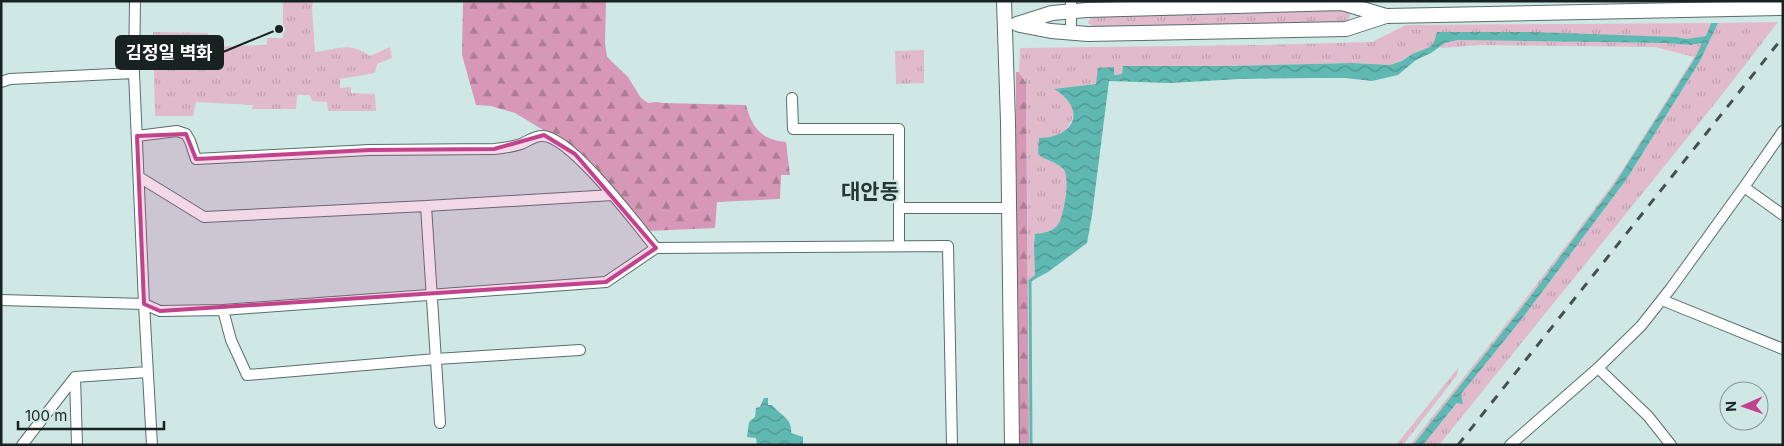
<svg xmlns="http://www.w3.org/2000/svg" width="1784" height="446" font-family="Inter,'Noto Sans KR',sans-serif">
	<style>
		.grass { fill: url(#grass-tufts) }
		.forest { fill: url(#forest-firs) }
		.water { fill: url(#water-waves) }
		.lines { fill: none; stroke-linecap: round; stroke-linejoin: round }
		.stream { stroke: #60b8b2; stroke-width: 3 }
		.minor-casing { stroke: #586e6c; stroke-width: 12 }
		.major-casing { stroke: #586e6c; stroke-width: 16 }
		.minor { stroke: #fff; stroke-width: 10 }
		.major { stroke: #fff; stroke-width: 14 }
		.rail { stroke: #43504f; stroke-width: 3; stroke-dasharray: 9 9; stroke-linecap: butt }
		.marked { fill: #c3428c; fill-opacity: 0.2; stroke: #c3428c; stroke-width: 4; stroke-linejoin: round }
		.labels { text-anchor: middle; dominant-baseline: central; stroke-width: 5; stroke-linejoin: round; paint-order: stroke }
		.district-label { font-size: 21px; font-weight: bold; fill: #243836; stroke: #cfe8e5 }
		.leader { fill: none; stroke: #192222; stroke-width: 2 }
		.callout-dot { fill: #192222; stroke: #cfe8e5; stroke-width: 2 }
		.callout { fill: #192222; stroke: #192222; stroke-width: 2 }
		.callout-label { font-size: 18px; text-anchor: middle; font-weight: bold; fill: #fff }
	</style>
	<defs>
		<pattern id="grass-tufts" width="24" height="20" patternUnits="userSpaceOnUse" patternTransform="scale(1.25)"><rect width="24" height="20" fill="#e1bacc"/><path d="M3 7l-1-3M5 7V3M7 7l1-3M15 17l-1-3M17 17v-4M19 17l1-3" fill="none" stroke="#c0a0af"/></pattern>
		<pattern id="forest-firs" width="22" height="20" patternUnits="userSpaceOnUse" patternTransform="scale(1.25)"><rect width="22" height="20" fill="#d798b7"/><path d="M5 1l3.5 6h-7zM16 11l3.5 6h-7z" fill="#ae7c94"/></pattern>
		<pattern id="water-waves" width="16" height="10" patternUnits="userSpaceOnUse" patternTransform="scale(1.25)"><rect width="16" height="10" fill="#60b8b2"/><path d="M0 5q4-4 8 0t8 0" fill="none" stroke="#4e9590"/></pattern>
	</defs>
	<rect width="100%" height="100%" fill="#cfe8e5"/>
	<path class="grass" d="M283,1H313L312,9L315,52C340,49 348,41 370,56L390,47L392,58L377,64L375,73L340,79V88L351,87V93L375,94L376,111H328L327,102L312,101L310,95H297L296,109H252L253,105L196,102L193,116H155L153,32L208,33V47L267,45V38H283Z
		M1345,9L1348,10L1350,16L1349,20L1345,22L1095,28L1088,23L1091,16Z
		M1778,22L1721,96L1439,445H1423L1461,399V394L1521,320L1626,180L1700,61L1718,23Z
		M1711,23L1706,36L1686,39L1676,37L1438,32L1434,42L1430,47L1412,54L1402,61L1390,65L1352,63L1224,66H1123L1122,74L1114,75L1096,84L1055,89C1059,92 1065,94 1068,98C1079,113 1071,130 1054,137C1050,138 1044,138 1039,138L1045,159C1052,161 1063,166 1066,174C1068,178 1064,216 1062,220C1060,223 1059,224 1057,226C1051,232 1043,232 1035,234L1034,244L1035,277L1028,282L1026,83L1019,72L1020,48L1259,45L1372,42L1406,25Z
		M1458,40L1665,43L1691,45L1703,43L1695,58L1614,185L1523,306L1413,445H1410L1514,314L1609,189L1623,169L1694,57L1655,47L1479,45L1441,48L1440,47L1445,43Z
		M924,50V83L896,84L895,51Z
		M1458,368L1457,375L1403,445H1396Z"/>
	<path class="forest" d="M463,1H606L605,43L607,57L628,77L641,98L648,103L656,102L663,103L746,105C752,128 762,140 786,142L790,175H781L780,199L717,202L715,228L648,231L594,165L578,151L515,113L491,106L476,105L462,55Z
		M1016,72H1019L1026,83L1029,445H1019L1016,259Z"/>
	<path class="water" d="M1711,23H1718L1700,61L1626,180L1521,320L1461,394L1463,404L1457,403L1423,445H1413L1523,306L1614,185L1695,58L1702,43L1691,45L1665,43L1458,40L1445,43L1431,53L1416,60L1398,75L1372,81L1345,78H1317L1240,79L1170,83L1109,81L1092,215L1087,243L1048,272L1035,279L1034,244L1035,234C1043,233 1051,232 1057,226C1064,219 1070,178 1064,170C1057,161 1045,161 1038,154L1039,138C1074,138 1088,109 1054,89L1096,84L1098,68L1114,67V75L1122,74L1123,66H1224L1352,63L1390,65L1402,61L1412,54L1430,47L1434,42L1437,32H1532L1676,37L1686,39L1706,36Z
		M764,398H768V405H772C780,415 793,419 791,433L803,437V445H757L756,438L747,437L749,422L755,417L756,408L760,407Z"/>
	<g class="lines">
		<path class="stream" d="M1031,445L1030,281L1035,277"/>
		<defs>
			<path id="minor" d="M135,1L134,73L144,304L152,445
				M1071,32V1
				M1,82L10,79L134,73
				M792,98L793,129H899V246
				M137,136L177,131L186,134L190,141L196,159L369,150L494,149C504,148 512,147 521,144C528,141 534,136 542,136C570,135 637,225 656,248
				M139,177L204,217L426,206L613,195
				M1744,187L1783,215
				M426,206L440,423
				M900,208H1009
				M1,300L144,304L160,311L223,310L606,282L656,248L948,246L952,445
				M1662,300L1783,349
				M223,310L231,340L247,375L436,359L580,350
				M1598,368L1648,416L1671,445
				M75,377L77,445
				M22,445L75,377L147,372
				M1510,445L1598,368L1641,326L1671,288L1744,187L1783,131"/>
			<path id="major" d="M1004,1L1008,122L1012,445
				M1017,24L1052,13L1087,10L1342,3L1386,16L1783,8
				M1020,25L1051,31L1088,34L1346,29L1386,16"/>
		</defs>
		<use href="#minor" class="minor-casing"/>
		<use href="#major" class="major-casing"/>
		<use href="#minor" class="minor"/>
		<use href="#major" class="major"/>
		<path class="rail" d="M1458,445L1783,37"/>
	</g>
	<path class="marked" d="M186,134L196,159L369,150L494,149L544,135L575,154L656,248L606,282L160,311L144,304L137,136Z"/>
	<g class="labels">
		<g class="district-label">
			<text x="870" y="191">대안동</text>
		</g>
	</g>
	<path class="leader" d="M279 29L223 52"/>
	<circle class="callout-dot" cx="279" cy="29" r="5"/>
	<rect class="callout" x="116" y="36" width="107" height="33" rx="5"/>
	<g class="callout-label">
		<text x="169" y="59">김정일 벽화</text>
	</g>
	<rect width="1784" height="446" fill="none" stroke="#192222" stroke-width="5"/>
	<g transform="translate(1744 406) rotate(268)"><circle r="24" fill="#cfe8e5" stroke="#869997"/>
	<path d="M0-4L9 19L0 12L-9 19Z" fill="#c3428c"/>
	<text y="-8" font-size="14" font-weight="bold" text-anchor="middle" fill="#192222">N</text>
	</g>
	<path d="M18 421v8h146v-8" fill="none" stroke="#192222" stroke-width="2.5"/>
	<text x="25" y="421" font-size="15" fill="#192222" stroke="#cfe8e5" stroke-width="4" paint-order="stroke">100 m</text>
</svg>
